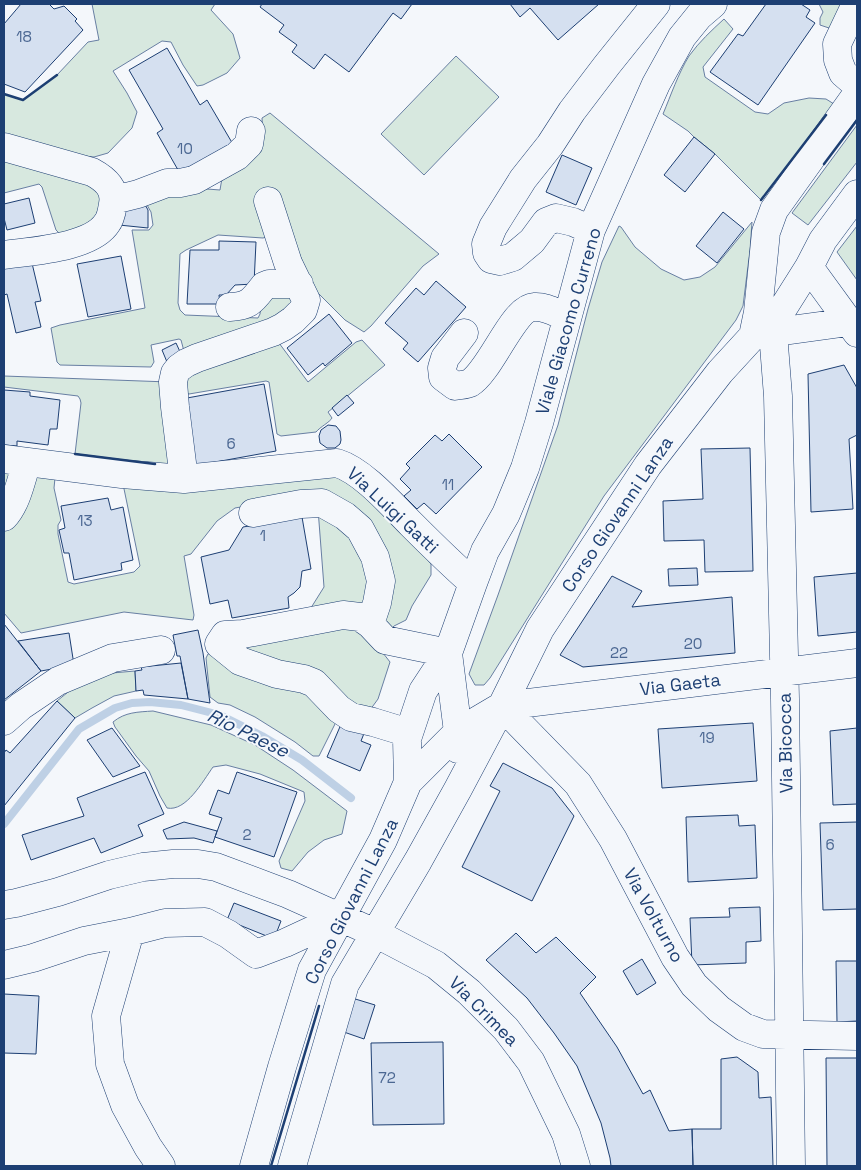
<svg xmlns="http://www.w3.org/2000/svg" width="861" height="1170" font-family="'Space Grotesk',sans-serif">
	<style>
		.green { fill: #d7e8df; stroke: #687fa3 }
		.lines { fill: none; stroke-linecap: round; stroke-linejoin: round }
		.stream { stroke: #bed0e5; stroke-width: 8 }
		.building { fill: #d5e0f0; stroke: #1d3f73 }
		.minor-casing { stroke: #1d3f73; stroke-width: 29 }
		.minor { stroke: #f4f7fb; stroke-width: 28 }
		.wall { stroke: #1d3f73; stroke-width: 2.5 }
		.labels { text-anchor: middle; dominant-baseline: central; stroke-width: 4; stroke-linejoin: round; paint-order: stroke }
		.number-label { font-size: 15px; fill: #4b6792 }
		.street-label { font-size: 18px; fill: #1d3f73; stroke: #f4f7fb }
		.water-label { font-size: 19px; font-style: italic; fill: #1d3f73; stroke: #f4f7fb }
	</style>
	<rect width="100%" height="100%" fill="#f4f7fb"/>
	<path class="green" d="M92,4H215L211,10L233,34L240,58L227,73L203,85L197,86L183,65L171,42L162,41L113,71L127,93L137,112L132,128L108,153L94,157L84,156L4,134V94L23,100L57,75L88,42L99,40Z
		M819,4H846L836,24L829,28L820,25V18L823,12Z
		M724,19L733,29L703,67L705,77L755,112L768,114L784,103L809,98L826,99L834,104L761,200L715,154L694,137L688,131L663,114C671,95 678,74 689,56C699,42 712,30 724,19Z
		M456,56L499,97L424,175L381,134Z
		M270,113L439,254L423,266L371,326L364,332L345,320L315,290L305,268L279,202L268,192H257L259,197L267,237L263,238L218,235L186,250L180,254L178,303L180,310L185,315L258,318L260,314L261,305L287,287L295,308L185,355L181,340L179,339L151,345L154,362L151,367L60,365L57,362L51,328L60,325L145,308L132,230H149L153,225L151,212L147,205L148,200L194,188L220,190L222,178L263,136L262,118Z
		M857,125V162L808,225L792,213Z
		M4,160L92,183L102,197L94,222L60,234L56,230L42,187L39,184L4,193Z
		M752,222L750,250L743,306L736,320L604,496L490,678L484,685H475L469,674L498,595L558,425L588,309L602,262L619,226L621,227L635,247L661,269L684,280L700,277L715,267Z
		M857,226V280L837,252Z
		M362,340L385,365L328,412L332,418C330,422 320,427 316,432L281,436L277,434L269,382L266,381L189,394L183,393L186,375L279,343L308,382L356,342Z
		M4,376L169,382L172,460L165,465L75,454L81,403L80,399L78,396L4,387Z
		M4,469L55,478L54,488L61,520L58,525V534L68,582L74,584L134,572L140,566L123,484L329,474L351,480L421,551L431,564V575L412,606L406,620L394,626L388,632L383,653L390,662L378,699L370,710L337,720L319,756H313L295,742L255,717L230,705L218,703L210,697L206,658L208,654L309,611L324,587L318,509L274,501L235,508L217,521L191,554L184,556L194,615L193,620L124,612L21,633L4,613Z
		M135,671L136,691L114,696L92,708L75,718L57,701L73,688L112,673Z
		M153,711L211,725L255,745L293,770L347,811L342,834L324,840L308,852L292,871L281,868L279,861L305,801L304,792L260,774L226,765L213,767C203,781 186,812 167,808L160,796L149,771L136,756L115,727L113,722C125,712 138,712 153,711Z"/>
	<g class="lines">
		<path class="stream" d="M4,824L79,729L115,708L132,703L150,702L181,705L220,715L262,736L302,760L351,798"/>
	</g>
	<path class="building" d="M21,4H49L54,9L64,6L77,19L75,21L83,30L25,92L4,84V24Z
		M262,4H412L401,19L393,13L349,72L325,54L314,69L292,52L297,45L279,32L284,25L260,7Z
		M510,4H599L558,40L530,8L520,17Z
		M766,4H801L810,10L806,17L815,23L758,105L710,72L738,34L743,36Z
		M167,48L200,105L207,100L234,146L182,177L157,133L163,129L129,70Z
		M694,137L715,154L685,192L664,175Z
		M562,155L592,168L576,205L546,192Z
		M29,198L35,223L7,230L4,218V204Z
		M143,201L148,210V228L119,225L124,211Z
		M723,212L744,229L717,263L696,246Z
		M219,241L256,242L254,284L235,285L226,295H219L220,304H187L190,250H219Z
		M121,256L131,309L88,317L77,264Z
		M31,259L41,301L35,302L41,327L16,333L7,294L4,295V265Z
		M436,281L466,307L418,362L403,349L408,343L385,323L416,288L424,295Z
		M329,314L352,343L325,366L323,363L308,375L287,348Z
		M176,343L182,356L167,362L162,350Z
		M844,365L857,388V435L849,439L853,509L811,512L808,374Z
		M264,384L276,451L188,467L176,400Z
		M4,390L30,392V396L60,400L57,429H50L48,445L17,441V446L4,445Z
		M347,395L354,403L338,416L332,408Z
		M328,425L336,426L340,431L341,440L340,444L335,448H327L320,443L319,436L321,430Z
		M449,434L482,467L436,514L424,503L417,509L404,496L411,490L400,479L410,468L406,464L435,435L442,441Z
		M750,448L753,571L705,572L704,540L664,541L663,501L703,499L701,449Z
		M108,498L111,510L123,507L133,560L121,563L122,570L74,580L69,553H64L59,530L65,528L61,506Z
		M302,517L311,569L302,571L300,587L294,593L288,597L289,608L232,618L228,600L210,604L201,557L229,550L243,527Z
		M697,568L698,585L669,586L668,569Z
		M857,573V632L818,636L814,577Z
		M612,576L642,591L632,607L732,597L735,653L583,667L560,655Z
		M4,624L41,671L4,700Z
		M198,630L203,653L210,703L188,699L180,656H177L173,635Z
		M69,633L74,665L41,671L18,641Z
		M181,663L188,699L144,695L143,690L136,691L135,671L142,670L141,667Z
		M57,701L75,718L4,806V753L6,750L10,753Z
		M342,722L365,731L361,741L371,745L360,771L327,757Z
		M753,723L757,781L662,788L658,729Z
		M112,728L140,766L113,777L87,740Z
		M857,728V804L833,805L830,731Z
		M503,763L552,788L574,816L532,901L462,867L500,791L490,786Z
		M145,772L164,814L138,825L143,836L101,853L94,838L31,860L22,835L84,816L77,798Z
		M237,772L297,792L274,857L215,837L222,818L209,814L218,790L229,794Z
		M738,815L739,826L755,825L757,878L688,882L686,817Z
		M184,822L217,831L213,843L194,838L167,839L163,830Z
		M857,822V909L823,910L820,823Z
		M234,903L281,921L274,939L227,920Z
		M760,907L761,941L746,942V963L692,965L690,918L730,917L729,908Z
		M516,933L536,953L556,937L596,977L580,993L617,1047L643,1094L650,1090L669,1131L692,1129L693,1166H611L610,1158L601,1123L577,1066L554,1033L527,998L486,960Z
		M642,959L656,983L637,995L623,971Z
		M836,961H857V1021L837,1022Z
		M4,994L39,996L36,1054L4,1053Z
		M352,998L375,1005L364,1039L341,1031Z
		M443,1042L444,1124L373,1125L371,1043Z
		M737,1057L758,1072L759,1098L771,1097L773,1166H693L692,1129H721V1059Z
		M826,1058H857V1166H827Z"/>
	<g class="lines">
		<defs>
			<path id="minor" d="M856,4L837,44L838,60L843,73L857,85
				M4,147L92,172C105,179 116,188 113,204C112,210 111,218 107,223C91,248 31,251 4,255
				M114,200L138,194L167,183H180L194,180L237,156L249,144L251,131
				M591,230L573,222L556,218L546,222L532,241L513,257L500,261L491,259L487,253L486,244L493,227L523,179L550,145L572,111L607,65L656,4
				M809,267L857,333
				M230,307C250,306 253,300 264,286L269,284H299
				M772,320L778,396L785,699L791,1166
				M464,333L445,358L442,368L443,377L455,386C459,385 466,385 470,383C491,370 513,308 534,307C546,306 556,313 567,317
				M754,335L849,322
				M753,336L758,312L766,232L774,210L857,94
				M4,459L122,474L184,479L337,463C363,471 392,505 411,524C431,544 451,564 473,583
				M184,479L175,407L173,382L175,373L179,368L186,363L197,358L273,332L283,327L293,320L303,310L306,300L288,263L268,201
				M253,513L301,504L322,503L345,516L360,529L375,557L381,581L377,603L370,624
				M4,517C17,503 21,480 27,462
				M448,653L458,732V749
				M502,706L578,784L613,839L675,957L694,985L719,1009L744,1027L763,1034L857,1036
				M4,721L21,706L58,681L113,658L161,650
				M409,733L373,722L351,717L339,709L314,683L304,679L277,674L240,661L219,644L225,635L243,634L343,615L360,617L370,624L385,640L448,653
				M408,782L407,739L423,691L448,653L473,583L485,551L506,514L525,468L539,423L591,230L656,84L682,37L699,16L713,4
				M4,905L16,903L58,892L109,875L143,867L173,864H198L216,867L288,894L375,933L436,965L469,992L506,1029L531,1062L566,1134L576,1166
				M130,932L106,1016L110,1064L125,1105L148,1147L161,1166
				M4,965L33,958L84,941L130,932L165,923L205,922L228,934L256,954L285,943L341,917
				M254,1166L282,1067L312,970L383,840L408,782L458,732L502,706L857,663
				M292,1166L345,984L418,861L458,789L502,706L540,629L648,465L720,372L753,336L780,313L809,267L823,240L857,194"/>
		</defs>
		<use href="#minor" class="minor-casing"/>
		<use href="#minor" class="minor"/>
		<path class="wall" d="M4,94L23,100L57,75
			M824,164L857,120
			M761,200L826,115
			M75,454L155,464
			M271,1166L319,1006"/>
	</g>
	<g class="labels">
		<g class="number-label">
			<text x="24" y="36">18</text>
			<text x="185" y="148">10</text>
			<text x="231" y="443">6</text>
			<text x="448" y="484">11</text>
			<text x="85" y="520">13</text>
			<text x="263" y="535">1</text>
			<text x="693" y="643">20</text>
			<text x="619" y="652">22</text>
			<text x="707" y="737">19</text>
			<text x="247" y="834">2</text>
			<text x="830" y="844">6</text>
			<text x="387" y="1077">72</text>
		</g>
		<g class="street-label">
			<text transform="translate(568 321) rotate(-74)">Viale Giacomo Curreno</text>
			<text transform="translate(393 510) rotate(43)">Via Luigi Gatti</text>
			<text transform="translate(617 514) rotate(-56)">Corso Giovanni Lanza</text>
			<text transform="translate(680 684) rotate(-7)">Via Gaeta</text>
			<text transform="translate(785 743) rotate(-91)">Via Bicocca</text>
			<text transform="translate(351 901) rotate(-63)">Corso Giovanni Lanza</text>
			<text transform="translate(654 915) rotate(61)">Via Volturno</text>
			<text transform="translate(484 1011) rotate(45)">Via Crimea</text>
		</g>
		<g class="water-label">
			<text transform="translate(248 733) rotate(26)">Rio Paese</text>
		</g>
	</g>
	<rect width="861" height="1170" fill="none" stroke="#1d3f73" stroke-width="10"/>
</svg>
